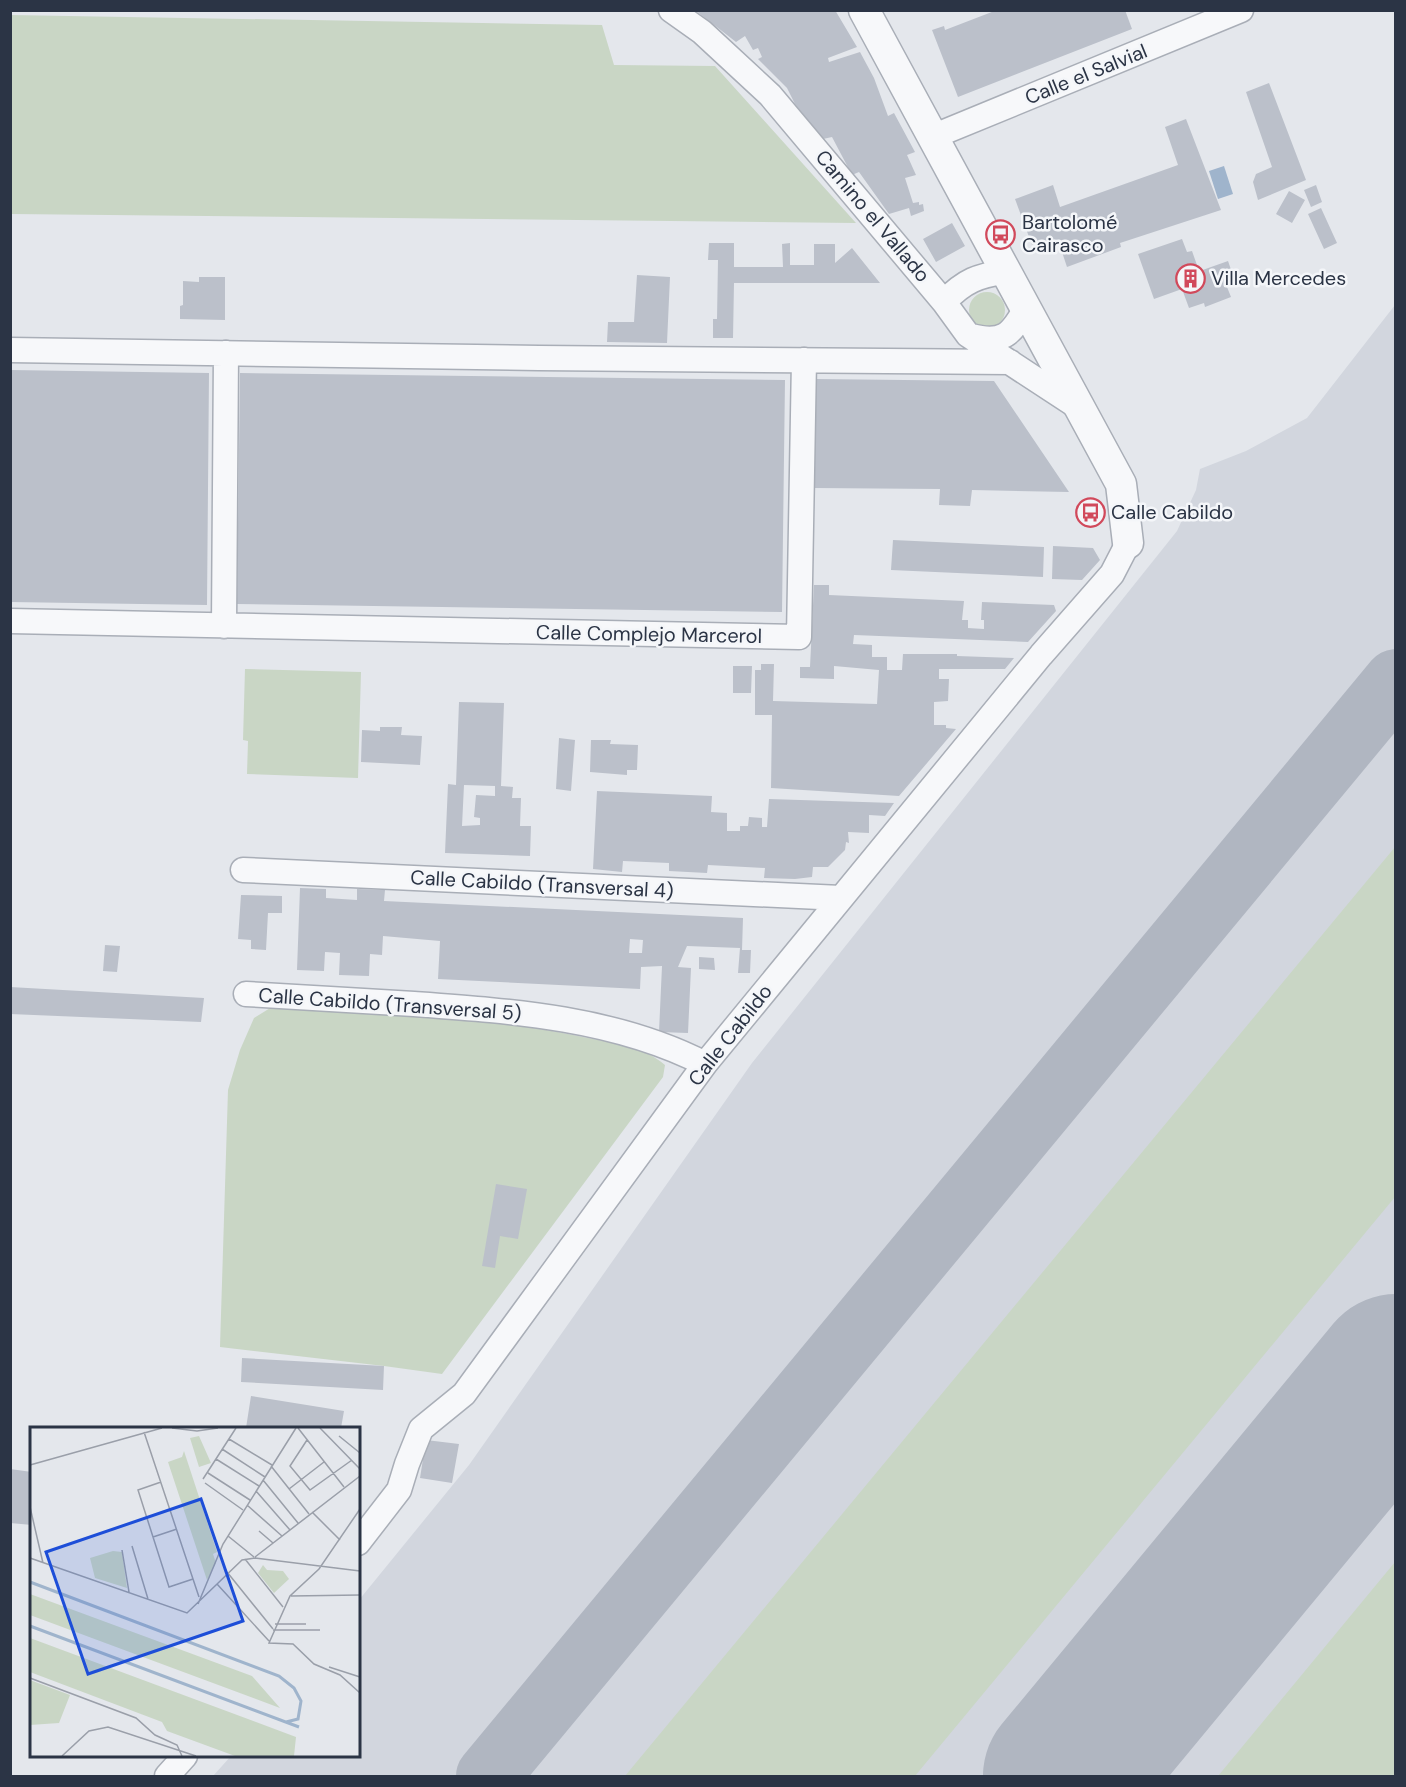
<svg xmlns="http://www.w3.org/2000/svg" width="1406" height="1787" font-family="'DM Sans',sans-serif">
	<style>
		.built { fill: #d2d6de }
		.green { fill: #c9d6c5 }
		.water { fill: #9fb4cc }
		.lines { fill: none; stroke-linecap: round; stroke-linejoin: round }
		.taxiway { stroke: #b0b6c1; stroke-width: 64 }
		.runway { stroke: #b0b6c1; stroke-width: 162 }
		.building { fill: #bbc0ca; fill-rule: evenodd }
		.minor-casing { stroke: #a9aeb7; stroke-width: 27 }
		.tertiary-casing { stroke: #a9aeb7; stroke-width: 33 }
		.minor { stroke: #f7f8fa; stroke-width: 24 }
		.tertiary { stroke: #f7f8fa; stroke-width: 30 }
		.labels { text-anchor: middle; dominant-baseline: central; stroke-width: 5; stroke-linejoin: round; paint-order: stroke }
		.street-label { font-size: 20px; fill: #2b3445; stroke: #f4f6f9 }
		.poi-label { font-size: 20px; fill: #2b3445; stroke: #f4f6f9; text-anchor: start }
		.inset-river { fill: none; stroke: #9fb4cc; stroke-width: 3 }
		.inset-road { fill: none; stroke: #9a9fa9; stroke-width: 1.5 }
		.view { fill: #1d4ed8; fill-opacity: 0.15; stroke: #1d4ed8; stroke-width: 3 }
		.inset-edge { fill: none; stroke: #2b3445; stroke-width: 3 }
	</style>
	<rect width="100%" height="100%" fill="#e4e7ec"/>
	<path class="built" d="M1395,305V1776H213L231,1756H358L359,1600L469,1465L752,1063L1177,531L1196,490L1200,469L1246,451L1307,418Z"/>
	<path class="green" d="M11,15L602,25L614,65L715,66L856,223L11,214Z
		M969 310a18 18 0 1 1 36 0a18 18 0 1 1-36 0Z
		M245,669L361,672L358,778L247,774L248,741L243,740Z
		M1395,847V1197L915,1776H625Z
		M275,1005C381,1012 488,1016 593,1039C619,1044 644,1047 665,1065L663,1077L442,1374L384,1366L220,1347L228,1090L240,1050L254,1018Z
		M1395,1562V1776H1218Z"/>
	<path class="water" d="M1224,166L1233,194L1218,199L1209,171Z"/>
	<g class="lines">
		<path class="taxiway" d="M488,1776L1396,681"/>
		<path class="runway" d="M1064,1776L1396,1375"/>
	</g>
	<path class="building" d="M695,10H835L857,47L828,58L829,62L860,52L874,78L888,116L894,113L915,152L907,155L916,175L905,178L913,203L919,202V205L923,204L924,211L911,216L909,208L889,214L859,172L852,175L832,137L823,139L795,104L787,88L758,59L762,57L758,48L753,50L745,36L736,42Z
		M997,10H1125L1132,29L958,97L932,30L944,26L945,30Z
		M1269,83L1306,180L1258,200L1253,182L1256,174L1272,167L1246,92Z
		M1186,119L1221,210L1120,243L1121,247L1067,267L1059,243L1052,251L1048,250L1045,240L1032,245L1015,199L1053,185L1060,207L1178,165L1165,127Z
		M1316,185L1322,202L1311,207L1304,190Z
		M1289,191L1305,200L1292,223L1276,214Z
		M1321,208L1337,243L1324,249L1308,214Z
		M952,223L965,246L936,262L923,239Z
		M1182,239L1187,252L1192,251L1198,268H1195L1197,272L1228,261L1236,284L1227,287L1231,297L1205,307L1204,303L1189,308L1182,289L1154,299L1138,254Z
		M709,243H734V267H783L782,244L790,243V265H814V244H835V263L852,248L880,283H734L733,338H713V319H717L718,260H708Z
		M637,275L670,277L667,343L607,342L608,322H634Z
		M199,277H225V320L180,319V306L183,305V281L199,282Z
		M10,370L209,373L207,605L10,602Z
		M240,373L785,380L782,612L237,604Z
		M815,379L994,381L1069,492L972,490L970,506L939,505L940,489L814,488Z
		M893,540L1044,547L1043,577L891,570Z
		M1053,546L1093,548L1100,560L1082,580L1052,579Z
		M814,585H829V595L964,601L962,620H968V628L984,629V620H981L982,602L1054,605L1056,611L1028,642L854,635L853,644L872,645V657H887V670H902L903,654H957V656L1014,658L1005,669H939V679H949L948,701L934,702V725H946V728L956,729L899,796L771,788L772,715H755V670H761V664H774L773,701L877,704L879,670L834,666V679L800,678V667H810Z
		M733,666H752L751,693H733Z
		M459,702L504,703L501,786L513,787L512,798H521L520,826H531L530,856L445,853L448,784L456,785ZM464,785L495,786V796L476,795L474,817L480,818V825L462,826Z
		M380,727H402L401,735L422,736L420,765L361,762L362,730L380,731Z
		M559,738L575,740L571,791L556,789Z
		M591,740H611L610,744L638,745L637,770H627V775L590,772Z
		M597,791L712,796L711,812L727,813V831H740V826H748L749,817L762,818V827H767L769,799L894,803L885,816L869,815V833L848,832L849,843L846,842L845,850L828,867H813L812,877L795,879L764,878L765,868L708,865L707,873L669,871V863L623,861L622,872L593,869Z
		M300,888L326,889V898L357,900V889L385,890L384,901L743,918L742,950H751L750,973H738L740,948L687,946L678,967L691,968L688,1033L659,1032L662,966L641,967L640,989L438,979L440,941L383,936L382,955L370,954L369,976L339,975L340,953L325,952L324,971L297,970ZM630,939L643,940L642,953H629Z
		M241,895L282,896V913H268L266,950L251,949V940L238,939Z
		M105,945L120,946L117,972L103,971Z
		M699,957L714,958L715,970L699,969Z
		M10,987L204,998L201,1022L10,1014Z
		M496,1184L527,1189L518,1239L500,1236L495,1268L482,1266Z
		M242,1358L384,1366L383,1390L241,1382Z
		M251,1396L344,1411L341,1428H246Z
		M426,1440L459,1444L452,1483L420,1478Z
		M10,1469L32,1472V1525L10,1523Z"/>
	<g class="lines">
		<defs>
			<path id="minor" d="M671,10L702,32L770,95L944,302L968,335L1081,409
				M932,137L1241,10
				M944,302C965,280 978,276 1007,271
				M971,336C1003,344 1011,335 1026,308
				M10,350L539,358L1010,362
				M10,621L799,637L804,360
				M224,626L226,353
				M243,870L841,898
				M246,994C302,997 358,1001 414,1004C512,1011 616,1018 705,1064
				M358,1543L399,1490L407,1464L421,1429L464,1394L705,1064L1041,655L1112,574L1128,543
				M167,1776L185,1756"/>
			<path id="tertiary" d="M864,10L1121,484L1128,543"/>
		</defs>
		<use href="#minor" class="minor-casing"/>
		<use href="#tertiary" class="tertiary-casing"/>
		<use href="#minor" class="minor"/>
		<use href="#tertiary" class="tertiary"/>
	</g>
	<defs>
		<symbol id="bus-ring" viewBox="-11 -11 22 22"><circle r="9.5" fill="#f4f6f9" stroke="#d1495b" stroke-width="1.5"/><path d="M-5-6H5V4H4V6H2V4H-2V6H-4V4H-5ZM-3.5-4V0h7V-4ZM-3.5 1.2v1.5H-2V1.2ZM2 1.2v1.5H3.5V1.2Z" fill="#d1495b"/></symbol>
		<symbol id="building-ring" viewBox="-11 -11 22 22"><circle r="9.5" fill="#f4f6f9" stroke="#d1495b" stroke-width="1.5"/><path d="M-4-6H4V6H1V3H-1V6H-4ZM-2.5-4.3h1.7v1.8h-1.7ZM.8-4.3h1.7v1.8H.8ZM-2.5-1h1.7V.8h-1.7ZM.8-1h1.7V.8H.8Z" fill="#d1495b"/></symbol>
	</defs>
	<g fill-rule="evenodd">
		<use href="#bus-ring" x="984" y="218" width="33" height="33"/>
		<use href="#building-ring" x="1174" y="262" width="33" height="33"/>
		<use href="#bus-ring" x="1074" y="496" width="33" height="33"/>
	</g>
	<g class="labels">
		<g class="street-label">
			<text transform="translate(1086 74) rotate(-22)">Calle el Salvial</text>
			<text transform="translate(873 216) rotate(50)">Camino el Vallado</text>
			<text transform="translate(649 634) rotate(1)">Calle Complejo Marcerol</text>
			<text transform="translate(542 884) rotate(3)">Calle Cabildo (Transversal 4)</text>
			<text transform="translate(390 1004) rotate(4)">Calle Cabildo (Transversal 5)</text>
			<text transform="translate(730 1035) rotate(-52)">Calle Cabildo</text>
		</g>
		<g class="poi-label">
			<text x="1022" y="222">Bartolomé<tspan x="1022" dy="23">Cairasco</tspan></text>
			<text x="1211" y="278">Villa Mercedes</text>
			<text x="1111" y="512">Calle Cabildo</text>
		</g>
	</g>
	<g transform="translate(30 1427)">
		<rect width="330" height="330" fill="#e4e7ec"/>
		<path d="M169,9L181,36L169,40L160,11ZM154,24L187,125L183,127L186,136L177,153L138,35L152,30ZM83,124L92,125L97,161L65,151L60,131ZM233,138L237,143L253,144L259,152L244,166L228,146ZM0,167L222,249L250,281L0,188ZM0,211L266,310L264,329H205L137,304L132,295L0,245ZM0,253L40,268L29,296L0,298Z" fill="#c9d6c5"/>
		<path class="inset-river" d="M0,155L249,249L264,261L271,274L268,292L256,295M0,199L269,300"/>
		<path class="inset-road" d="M142,1L167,4L188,1M268,1L314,60M290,1L330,42M114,5L169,170M309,9L330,26M199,12L242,38M277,13L260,39L280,63L322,33M192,22L235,50M186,32L229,59M0,38L132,1M241,39L279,87M178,46L220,73M173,52L206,1M233,53L268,96M131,55L108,63L139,160L163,152M175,56L213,83M259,62L294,35M226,64L260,103M217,78L252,109M0,80L13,136M330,82L289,142L260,169L239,216L263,217L284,237L310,248L330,266M282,85L310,113M229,104L243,116M198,109L224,130M123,110L147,102M102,119L118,172M92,123L99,165M225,130L330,49M0,131L157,186L212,133L225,131L330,144M215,132L253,180M197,145L243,202M187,157L239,214M261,169L330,168M168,177L193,117L266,1M245,197H276M243,203H290M299,240L330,250M0,251L106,291L125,308L147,318L152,329M32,329L59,304L78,300L166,329"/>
		<path class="view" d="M171,72L213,194L58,247L16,125Z"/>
		<rect width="330" height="330" class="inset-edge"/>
	</g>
	<rect width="1406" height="1787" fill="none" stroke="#2b3445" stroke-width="24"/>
</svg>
